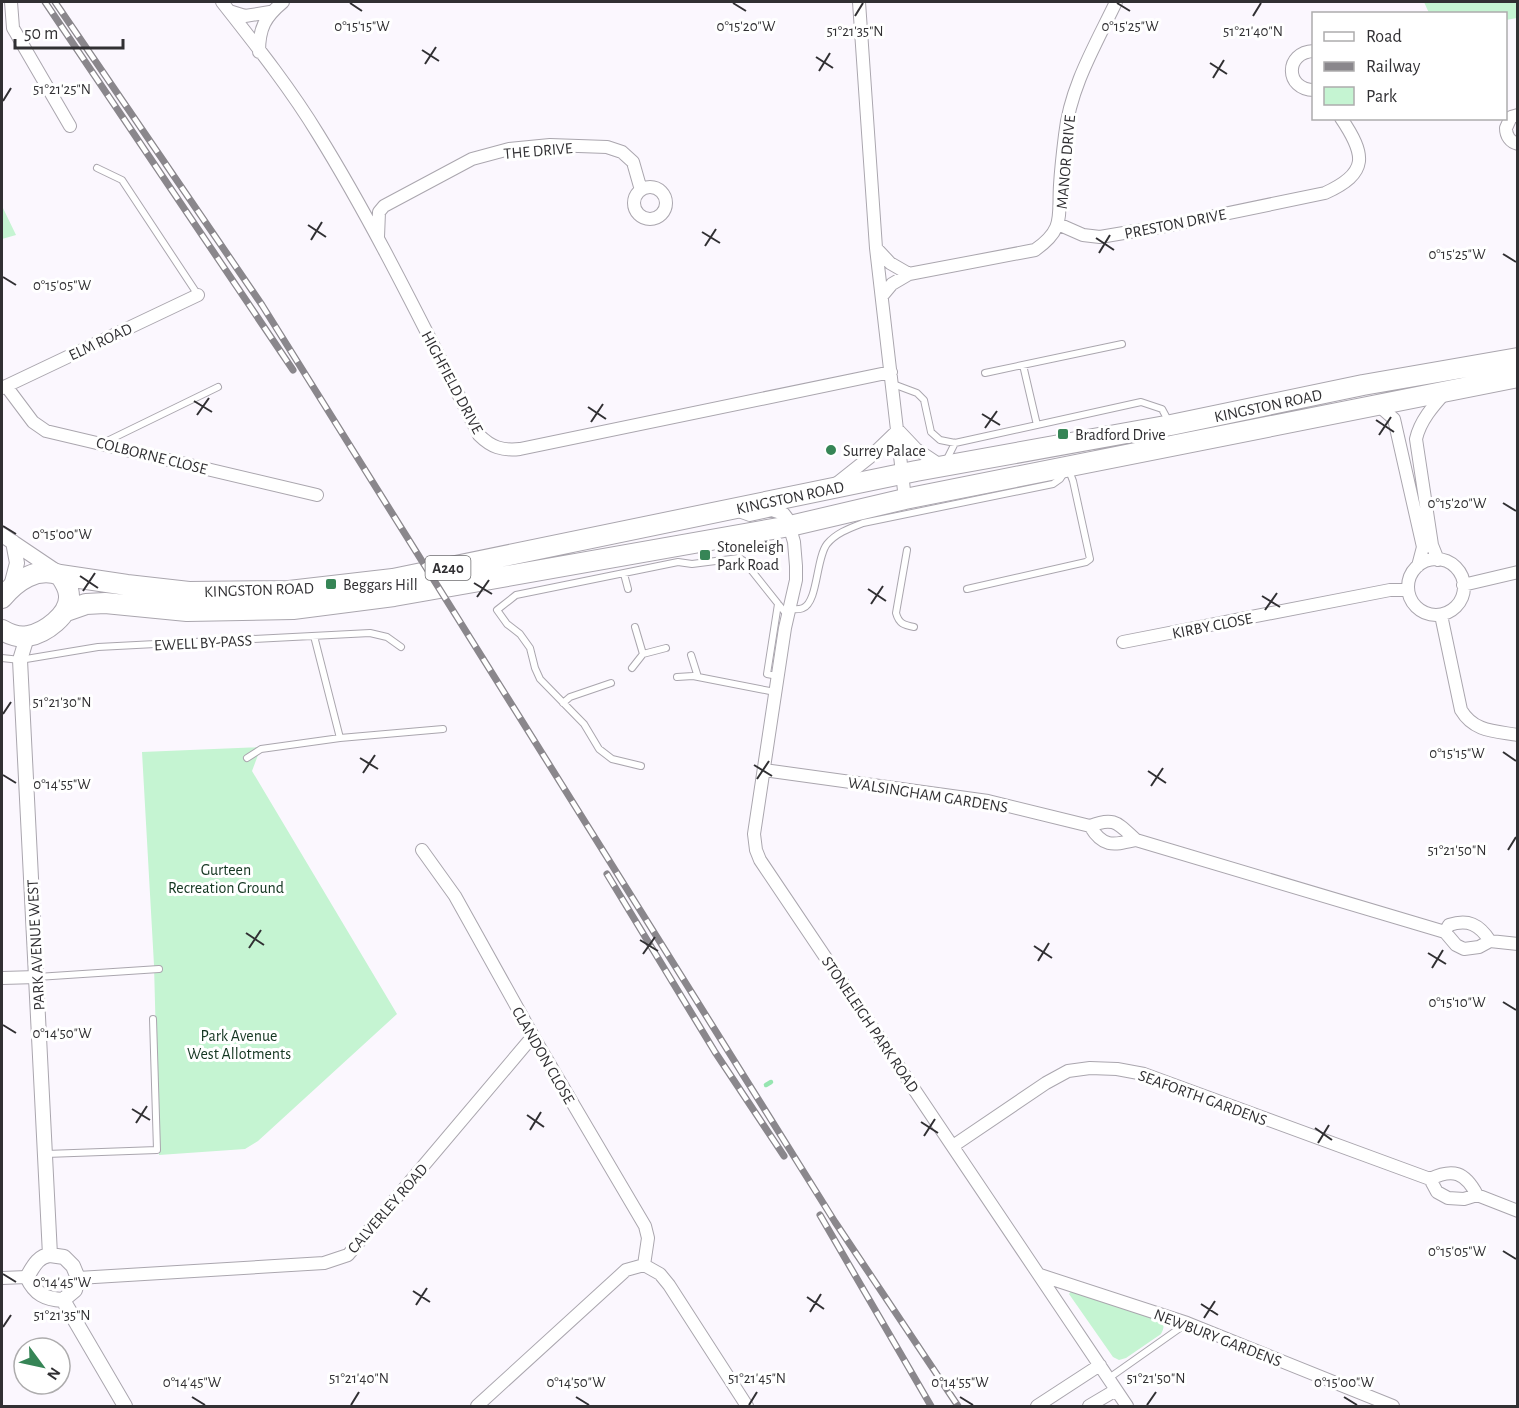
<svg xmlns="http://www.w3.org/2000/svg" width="1519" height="1408" font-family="'Alegreya Sans',sans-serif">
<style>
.green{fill:#c5f4d2}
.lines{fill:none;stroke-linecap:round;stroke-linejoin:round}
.stream{stroke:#96e5b0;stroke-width:4.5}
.service-casing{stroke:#aaa6ae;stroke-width:8}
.minor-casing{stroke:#aaa6ae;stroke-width:14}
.tertiary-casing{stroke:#aaa6ae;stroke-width:16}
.trunk-casing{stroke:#aaa6ae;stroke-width:22}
.service{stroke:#fff;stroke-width:6}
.minor{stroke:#fff;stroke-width:12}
.tertiary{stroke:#fff;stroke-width:14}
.trunk{stroke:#fff;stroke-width:20}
.rail-casing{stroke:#8a878c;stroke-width:7}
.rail{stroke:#fff;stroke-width:4.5;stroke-dasharray:14;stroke-linecap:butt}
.ticks{fill:none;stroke:#313033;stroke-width:2}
.poi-dot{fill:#368556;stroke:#fff;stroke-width:2}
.labels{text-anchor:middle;stroke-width:6;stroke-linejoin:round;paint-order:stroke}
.shield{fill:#fff;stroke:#6f6e70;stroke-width:1.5}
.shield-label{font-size:15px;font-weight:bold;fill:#313033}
.street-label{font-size:16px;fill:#313033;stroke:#fff}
.poi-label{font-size:16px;fill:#313033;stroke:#fff;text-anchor:start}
.park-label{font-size:16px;fill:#143621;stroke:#fff}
.ticks-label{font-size:15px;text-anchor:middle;fill:#313033;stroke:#fff;stroke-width:6;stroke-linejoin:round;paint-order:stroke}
</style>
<rect width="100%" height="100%" fill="#fbf7fe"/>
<path class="green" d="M 1424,2 L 1517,2 L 1517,18 L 1506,20 L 1506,14 L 1429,13 Z
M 2,206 L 16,235 L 2,239 Z
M 261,747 L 252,771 L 397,1014 L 258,1141 L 245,1149 L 159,1155 L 154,965 L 142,752 Z
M 1072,1290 L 1159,1318 C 1164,1324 1165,1327 1161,1334 L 1126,1358 L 1119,1360 L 1113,1357 L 1069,1294 Z"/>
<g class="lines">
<path class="stream" d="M 766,1085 L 771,1082"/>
<defs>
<path id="service" d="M 97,168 L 122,180 L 198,295
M 1023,365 L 1037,425
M 985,373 L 1122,344
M 893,384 L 917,393 L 924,400 L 931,432 L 940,440 L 955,443 L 1141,402 L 1162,409 L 1169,422
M 103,443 L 218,387
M 946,461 L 955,443
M 907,550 L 896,613 C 899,624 904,625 914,627
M 624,574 L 628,589
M 967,589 L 1086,562 L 1090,559 L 1073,481 L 1068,468
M 789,609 C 793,609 799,610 803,608 C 818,602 816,558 827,544 C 836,533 850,528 863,523 L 1053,484 L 1060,479 L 1064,473
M 635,627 L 643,654
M 691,655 L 698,677
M 2,658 L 20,660 L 98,647 L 370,633 L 387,637 L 401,647
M 632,668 L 643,654 L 666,648
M 778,676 L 767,674 L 778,604
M 677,677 L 693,676 L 775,692
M 563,703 L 570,697 L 611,683
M 340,738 L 443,729
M 247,758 L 261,749 L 340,738 L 314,636
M 641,766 L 612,759 L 599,749 L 584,724 L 540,679 L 535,668 L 530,648 L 520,634 L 507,624 L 497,610 L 516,595 L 678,562 L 692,564 L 739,558 L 744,561 L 787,615
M 37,977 L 159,969
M 46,1154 L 157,1150 L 153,1019
M 1109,1378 L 1187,1323"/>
<path id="minor" d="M 11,2 L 13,28 L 70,126
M 222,2 C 255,44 290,88 318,134 C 378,231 427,334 479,435 C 491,447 502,451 520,449 L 891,372
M 859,2 L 876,248 L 905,499
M 229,11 L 245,16 L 270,12
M 1314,51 C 1284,52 1285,90 1314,90
M 259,52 C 259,28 265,17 283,2
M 1518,115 L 1511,117 L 1506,128 C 1506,136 1510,142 1518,144
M634 203a16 16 0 1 1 32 0a16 16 0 1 1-32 0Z
M 1058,224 L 1083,235 L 1100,237 L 1171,225 L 1325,193 C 1369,173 1366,155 1341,118
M 378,237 L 379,212 L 384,206 L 472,159 L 509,149 L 550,145 L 607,147 L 622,152 L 633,162 L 641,190
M 876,248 L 890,263 L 909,274
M 882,296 L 892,284 L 909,274 L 1035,250 C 1065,229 1058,217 1060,185 C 1061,168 1063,151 1065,135 C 1070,87 1096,44 1116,2
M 6,386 L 33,422 L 46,431 L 317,495
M 2,388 L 198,295
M 1378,405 L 1394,419 L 1423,547 L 1418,566
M 898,430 L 916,449 L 943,467
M 836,484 L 870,457 L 898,430
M 736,510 L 750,515 L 772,510 L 784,514 L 787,518 L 794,542 L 796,566 L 796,580 L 785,628 L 754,834 L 756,850 L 760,860 L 1127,1406
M1408 587a28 28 0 1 1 56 0a28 28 0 1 1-56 0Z
M 1438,560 L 1432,545 L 1416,439 C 1420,421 1433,406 1445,393
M 1463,585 L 1518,572
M 1441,615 L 1461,710 C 1474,732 1495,731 1518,735
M 1123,642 L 1390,590 L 1408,590
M 764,770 L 988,801 L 1090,826 C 1115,816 1118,824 1136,840 L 1445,932 L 1456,945 L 1464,949 L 1479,947 L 1490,941 L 1518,944
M 1090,826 C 1103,848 1113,845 1136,840
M 422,850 L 455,896 L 533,1036 L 645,1226 L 648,1238 L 644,1265
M 1445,932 L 1449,925 C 1468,919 1479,924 1490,941
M 2,978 L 37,977
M 953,1146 L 1046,1083 L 1068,1071 L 1090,1068 L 1117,1069 L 1144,1074 L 1430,1179 L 1437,1192 L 1448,1198 L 1464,1199 L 1477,1195 L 1518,1211
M 1430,1179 C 1453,1168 1465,1172 1477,1195
M 644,1265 L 660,1274 L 669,1285 L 747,1406
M 1040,1275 L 1187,1323 L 1393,1406
M 2,1278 L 27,1277
M 78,1278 L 324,1263 L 348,1255 L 533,1036
M 477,1406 L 626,1270 L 644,1265
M 1037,1406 L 1100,1365
M 1089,1406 L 1116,1390"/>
<path id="tertiary" d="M 2,535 L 57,572
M 11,586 L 17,563 L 13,542
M 27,637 L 20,660 L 50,1255
M 50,1255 L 64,1257 L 73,1266 L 78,1278 L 75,1290 L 63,1300 C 45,1299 35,1294 27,1277 C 33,1267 38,1256 50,1255 Z
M 63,1300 L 125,1406"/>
<path id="trunk" d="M 60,575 L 127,585 L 189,592 L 289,591 L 393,579 L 916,471 L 1171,425 L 1363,385 L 1518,358
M 2,598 C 16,581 37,566 60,575 C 64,581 69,588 69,596 C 70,615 45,633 28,636 C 19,638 9,634 2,630
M 66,611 L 86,604 L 105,603 L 187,611 L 293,609 L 394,596 L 790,526 L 905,499 L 1518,377"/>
</defs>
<use href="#service" class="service-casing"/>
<use href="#minor" class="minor-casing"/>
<use href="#tertiary" class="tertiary-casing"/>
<use href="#trunk" class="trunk-casing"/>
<use href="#service" class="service"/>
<use href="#minor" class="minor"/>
<use href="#tertiary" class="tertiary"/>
<use href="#trunk" class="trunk"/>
<defs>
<path id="rail" d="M 45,2 L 293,370
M 55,2 L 262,305 L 835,1222 L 958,1406
M 607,874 L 715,1052 L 784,1156
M 820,1215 L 931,1406"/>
</defs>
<use href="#rail" class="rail-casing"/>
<use href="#rail" class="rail"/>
</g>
<path class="ticks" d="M 350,3 L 362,11M 733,3 L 746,11M 1117,3 L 1130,11M 855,16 L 863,3M 1253,16 L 1261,3M 422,50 L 439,61M 816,57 L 833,68M 1210,63 L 1227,74M 425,64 L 436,47M 819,71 L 830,53M 1213,78 L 1224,60M 3,101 L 11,88M 308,225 L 326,237M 702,232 L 720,243M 1096,238 L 1114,250M 311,240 L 322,222M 705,246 L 716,229M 1099,253 L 1110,235M 1503,254 L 1516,262M 3,277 L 16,285M 194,401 L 212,412M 588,407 L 606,419M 982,414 L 1000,425M 197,415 L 209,398M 1376,420 L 1394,432M 591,422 L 603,404M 985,428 L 997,411M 1379,435 L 1391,417M 1503,503 L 1516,511M 3,526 L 16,534M 80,576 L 98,588M 474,583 L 492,594M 868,589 L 886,601M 83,591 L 95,573M 1262,596 L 1280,607M 477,597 L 489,580M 871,604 L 883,586M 1265,610 L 1277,593M 3,714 L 11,702M 1503,752 L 1516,761M 360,758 L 378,769M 754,765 L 772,776M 1148,771 L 1166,783M 363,773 L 375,755M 3,775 L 16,783M 757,779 L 769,761M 1151,786 L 1163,768M 1508,850 L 1516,837M 246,933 L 264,945M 640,940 L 658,951M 1034,946 L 1052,958M 249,948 L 261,930M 1428,953 L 1446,964M 643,954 L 655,937M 1038,961 L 1049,943M 1432,968 L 1443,950M 1503,1002 L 1516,1010M 3,1025 L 16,1033M 132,1109 L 150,1120M 527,1115 L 544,1127M 921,1122 L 938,1133M 136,1123 L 147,1106M 1315,1128 L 1332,1140M 530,1130 L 541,1112M 924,1136 L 935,1119M 1318,1143 L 1329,1125M 1503,1251 L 1516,1259M 3,1274 L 16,1282M 413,1291 L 430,1302M 807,1297 L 824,1309M 1201,1304 L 1218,1315M 416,1305 L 427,1288M 810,1312 L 821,1294M 1204,1318 L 1215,1301M 3,1327 L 11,1315M 192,1397 L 205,1405M 576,1397 L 589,1405M 960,1397 L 973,1405M 1344,1397 L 1357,1405M 351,1405 L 359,1392M 749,1405 L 757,1392M 1147,1405 L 1156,1392"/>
<g class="poi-dot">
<rect x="1057" y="428" width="12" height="12" rx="3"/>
<circle cx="831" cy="450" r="6"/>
<rect x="699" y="549" width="12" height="12" rx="3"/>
<rect x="325" y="578" width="12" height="12" rx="3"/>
</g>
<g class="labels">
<rect class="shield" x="425.5" y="556" width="45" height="24" rx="4.5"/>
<g class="shield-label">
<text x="448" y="573">A240</text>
</g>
<g class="street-label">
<text transform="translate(538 150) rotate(-5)" y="6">THE DRIVE</text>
<text transform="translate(1065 162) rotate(-85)" y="6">MANOR DRIVE</text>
<text transform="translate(1175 223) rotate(-11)" y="6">PRESTON DRIVE</text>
<text transform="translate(100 341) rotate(-25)" y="6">ELM ROAD</text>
<text transform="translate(453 382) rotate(62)" y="6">HIGHFIELD DRIVE</text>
<text transform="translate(1268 405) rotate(-12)" y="6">KINGSTON ROAD</text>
<text transform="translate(152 455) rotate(14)" y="6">COLBORNE CLOSE</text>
<text transform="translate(790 497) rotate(-12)" y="6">KINGSTON ROAD</text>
<text transform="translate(259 589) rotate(-2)" y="6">KINGSTON ROAD</text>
<text transform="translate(1212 625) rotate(-11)" y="6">KIRBY CLOSE</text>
<text transform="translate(203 642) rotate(-3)" y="6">EWELL BY-PASS</text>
<text transform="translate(928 794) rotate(9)" y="6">WALSINGHAM GARDENS</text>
<text transform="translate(35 945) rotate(-93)" y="6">PARK AVENUE WEST</text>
<text transform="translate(871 1024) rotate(56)" y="6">STONELEIGH PARK ROAD</text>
<text transform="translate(544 1055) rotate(60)" y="6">CLANDON CLOSE</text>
<text transform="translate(1203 1097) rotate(20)" y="6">SEAFORTH GARDENS</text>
<text transform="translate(387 1208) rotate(-49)" y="6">CALVERLEY ROAD</text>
<text transform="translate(1218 1337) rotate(21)" y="6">NEWBURY GARDENS</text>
</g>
<g class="poi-label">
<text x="1075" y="440">Bradford Drive</text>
<text x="843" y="456">Surrey Palace</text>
<text x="717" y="552">Stoneleigh<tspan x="717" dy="18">Park Road</tspan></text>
<text x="343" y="590">Beggars Hill</text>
</g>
<g class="park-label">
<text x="226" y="875">Gurteen<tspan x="226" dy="18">Recreation Ground</tspan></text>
<text x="239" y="1041">Park Avenue<tspan x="239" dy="18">West Allotments</tspan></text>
</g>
</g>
<g class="ticks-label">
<text x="362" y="31">0°15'15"W</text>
<text x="1130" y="31">0°15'25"W</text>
<text x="746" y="31">0°15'20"W</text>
<text x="1253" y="36">51°21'40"N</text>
<text x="855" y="36">51°21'35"N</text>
<text x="62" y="94">51°21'25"N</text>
<text x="1457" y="259">0°15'25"W</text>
<text x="62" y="290">0°15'05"W</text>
<text x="1457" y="508">0°15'20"W</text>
<text x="62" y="539">0°15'00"W</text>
<text x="62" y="707">51°21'30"N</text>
<text x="1457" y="758">0°15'15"W</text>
<text x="62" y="789">0°14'55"W</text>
<text x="1457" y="855">51°21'50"N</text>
<text x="1457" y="1007">0°15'10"W</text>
<text x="62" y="1038">0°14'50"W</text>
<text x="1457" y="1256">0°15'05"W</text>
<text x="62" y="1287">0°14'45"W</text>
<text x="62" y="1320">51°21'35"N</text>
<text x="359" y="1383">51°21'40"N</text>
<text x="757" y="1383">51°21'45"N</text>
<text x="1156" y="1383">51°21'50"N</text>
<text x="192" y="1387">0°14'45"W</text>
<text x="576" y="1387">0°14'50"W</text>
<text x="960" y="1387">0°14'55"W</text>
<text x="1344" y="1387">0°15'00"W</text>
</g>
<rect width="1519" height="1408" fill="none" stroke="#313033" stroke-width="6"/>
<rect x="1312" y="12" width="195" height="108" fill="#ffffff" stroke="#adacad" stroke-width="1.5"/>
<rect x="1324" y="32" width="30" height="9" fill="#ffffff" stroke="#adacad" stroke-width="1.5"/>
<text x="1366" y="42" font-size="18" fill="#313033">Road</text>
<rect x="1324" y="62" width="30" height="9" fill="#8a878c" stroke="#adacad" stroke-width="1.5"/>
<text x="1366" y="72" font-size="18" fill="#313033">Railway</text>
<rect x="1324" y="87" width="30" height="18" fill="#c5f4d2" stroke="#adacad" stroke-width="1.5"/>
<text x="1366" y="102" font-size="18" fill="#313033">Park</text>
<g transform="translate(42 1366) rotate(123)"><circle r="28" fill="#ffffff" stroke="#adacad" stroke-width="1.5"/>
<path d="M0-4.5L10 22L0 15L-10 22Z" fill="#368556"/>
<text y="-9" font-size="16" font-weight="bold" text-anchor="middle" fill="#313033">N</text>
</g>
<path d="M15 39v9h108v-9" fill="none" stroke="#313033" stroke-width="3"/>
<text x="24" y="39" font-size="18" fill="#313033" stroke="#ffffff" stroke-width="4.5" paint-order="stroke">50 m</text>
</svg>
